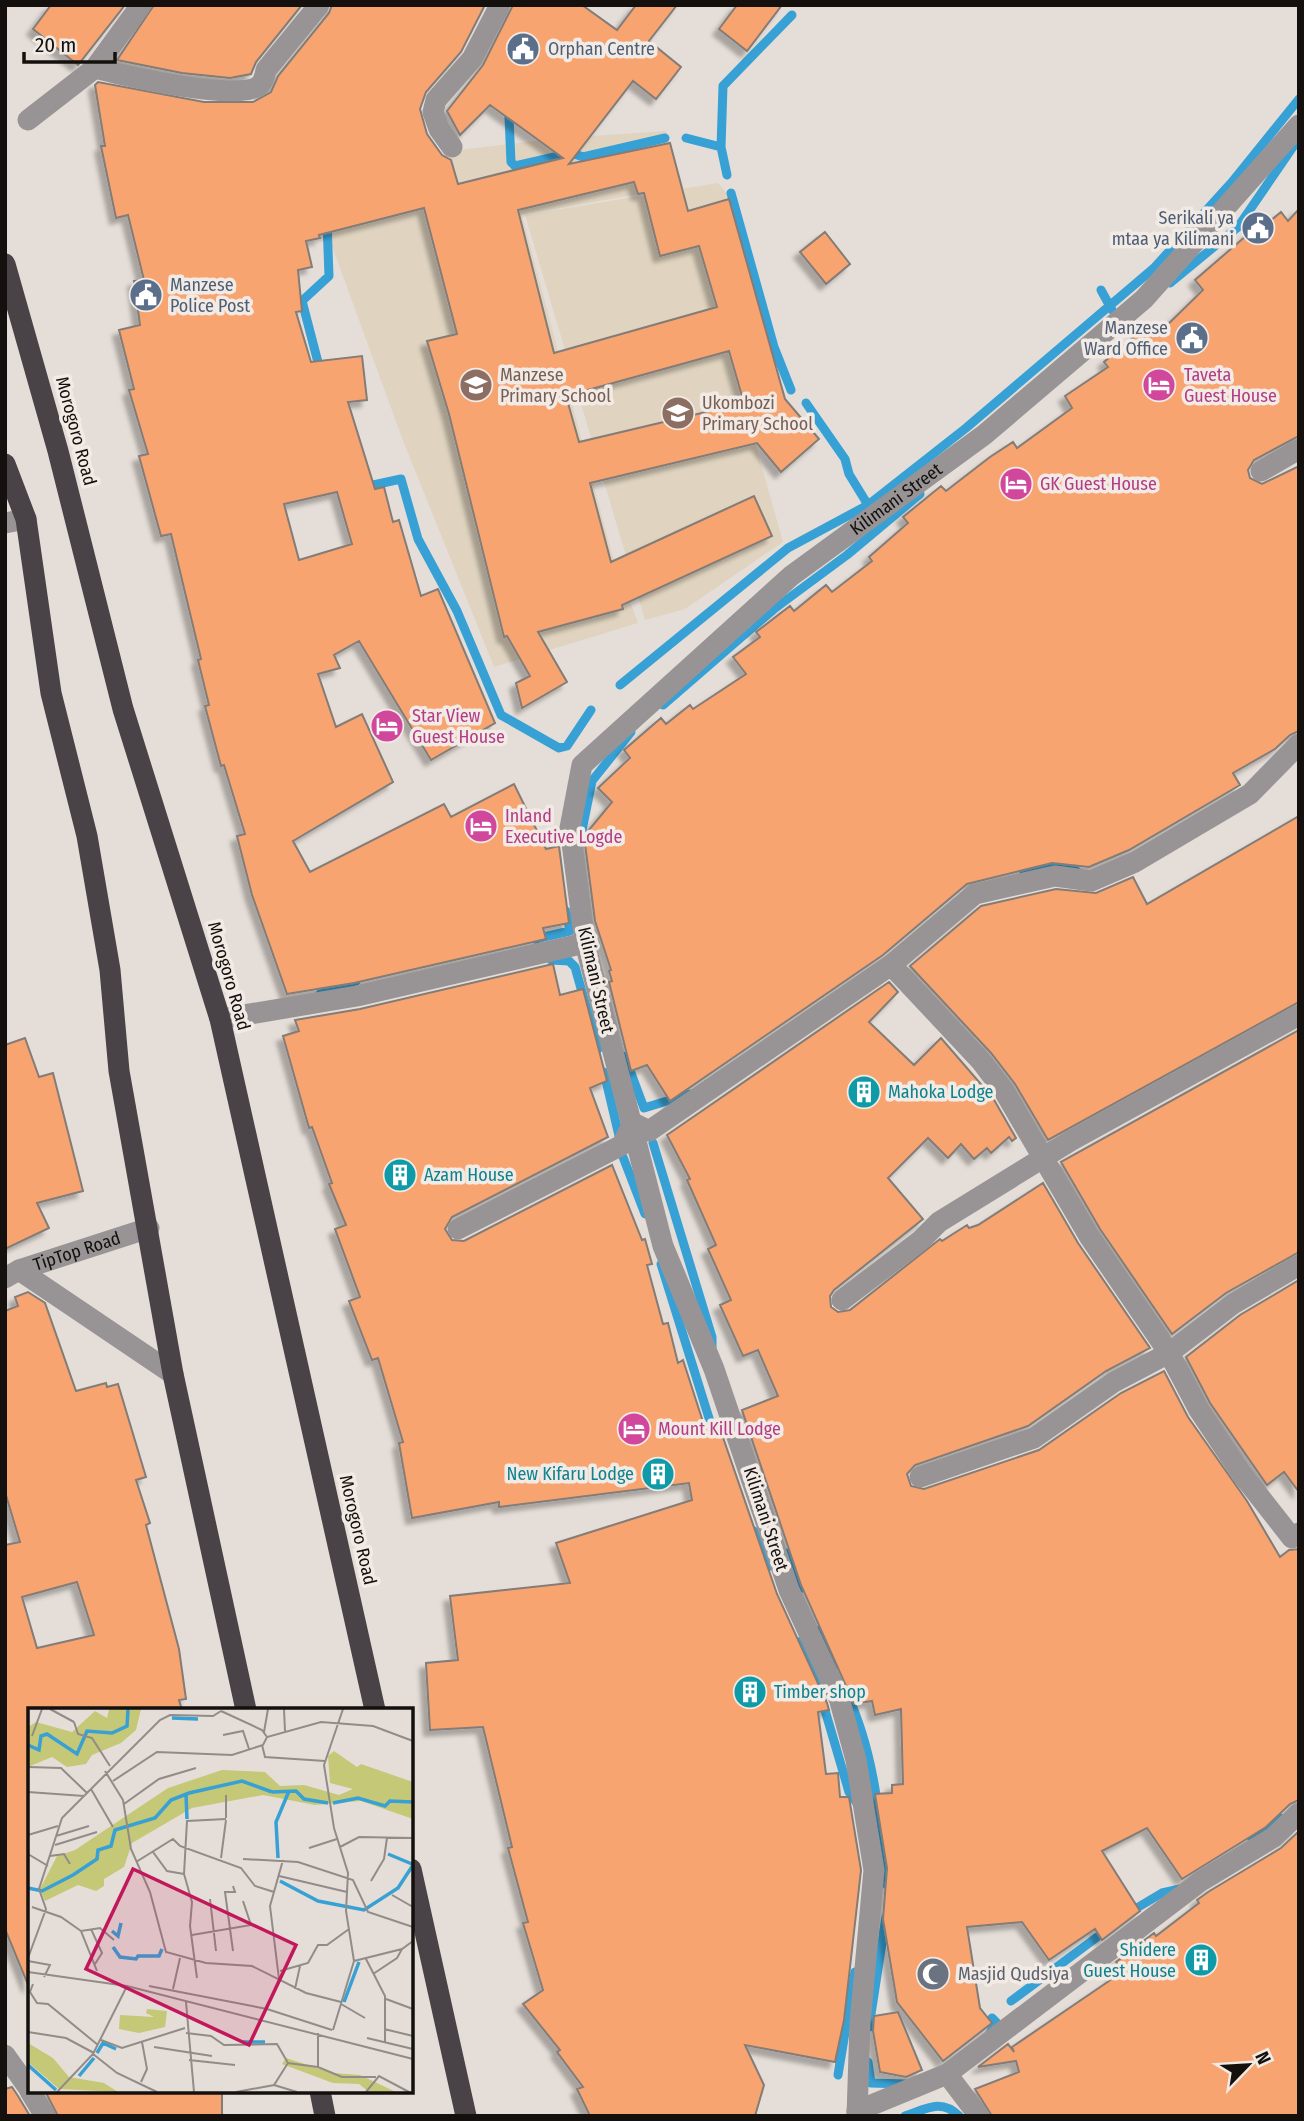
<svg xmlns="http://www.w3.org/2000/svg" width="1304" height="2121" font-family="'Fira Sans Condensed',sans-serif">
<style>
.education{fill:#e0d4c0}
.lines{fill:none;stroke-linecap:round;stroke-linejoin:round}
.stream{stroke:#37a0d5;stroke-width:9}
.building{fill:#f8a470;stroke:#837b77;stroke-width:2;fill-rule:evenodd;filter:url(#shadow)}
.minor{stroke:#989496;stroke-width:21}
.highway{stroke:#494246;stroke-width:21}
.labels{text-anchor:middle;stroke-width:7;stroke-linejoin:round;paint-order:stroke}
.service-label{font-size:18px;fill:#4e5e75;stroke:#f2ebe5;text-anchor:start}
.education-label{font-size:18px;fill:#785e54;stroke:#f2ebe5;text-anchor:start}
.hotel-label{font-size:18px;fill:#b23c85;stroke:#f2ebe5;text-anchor:start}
.street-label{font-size:18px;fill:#13100e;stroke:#f2ebe5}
.culture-label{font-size:18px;fill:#0d838f;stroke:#f2ebe5;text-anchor:start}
.worship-label{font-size:18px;fill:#5b616d;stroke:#f2ebe5;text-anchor:start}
.inset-river{fill:none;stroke:#37a0d5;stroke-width:3.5}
.inset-road{fill:none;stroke:#918c87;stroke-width:2}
.view{fill:#c2185b;fill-opacity:0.15;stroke:#c2185b;stroke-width:3.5}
.inset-edge{fill:none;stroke:#13100e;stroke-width:3.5}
</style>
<defs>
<filter id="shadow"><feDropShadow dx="-6" dy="6" stdDeviation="2" flood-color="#0004"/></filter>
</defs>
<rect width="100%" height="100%" fill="#e5ded8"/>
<path class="education" d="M 666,131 L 683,186 L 522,215 L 612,554 L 638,623 L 494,667 L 402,438 L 313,194 L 372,173 L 450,151 L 561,138 Z
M 718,183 L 730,197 L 759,310 L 754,439 L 783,542 L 685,609 L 645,620 L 525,215 Z"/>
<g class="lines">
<path class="stream" d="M 515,109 L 509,117 L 511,162 L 515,166 L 572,153 L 583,157 L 665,138
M 686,138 L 721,147
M 727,175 L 721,147 L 723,86 L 792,15
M 731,193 L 774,347 L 791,390
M 1170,283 L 1238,227 L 1295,144
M 1101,290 L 1112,310
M 320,370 L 302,301 L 329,276 L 327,222
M 806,403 L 845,459 L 849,474 L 868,505
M 364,487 L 401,479 L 418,539 L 457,611 L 501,715 L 559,748 L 567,746 L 591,710
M 620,685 L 788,548 L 868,505 L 966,428 L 1154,268 L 1232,182 L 1299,99
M 663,705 L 774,609 L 847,555 L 920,494
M 580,840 L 592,781 L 631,732
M 1024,873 C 1050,866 1057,854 1081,875
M 535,939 L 570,931 L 566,911
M 551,960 L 569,961 L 575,967 L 598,1049
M 320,994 L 356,981
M 617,1054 L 625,1057 L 644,1108 L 690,1094
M 604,1072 L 620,1140
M 653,1143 L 712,1337 L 712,1347
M 623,1157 L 645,1214
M 661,1264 L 713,1431
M 754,1531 L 771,1566
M 786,1553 L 803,1588
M 821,1629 L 835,1665
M 802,1640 L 817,1683
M 847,1694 C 875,1754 880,1821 887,1885
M 822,1700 L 849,1792 L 856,1802
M 1252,1839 L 1280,1818
M 1130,1912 L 1162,1893 L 1180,1889
M 1011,2001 L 1108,1929
M 869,2027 L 886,1917
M 990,2033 L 996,2022 L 992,2018
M 868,2062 L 871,2083 L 906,2084
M 838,2075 L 855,1972
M 905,2116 C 926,2109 941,2098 959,2116"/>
</g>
<path class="building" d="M 51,5 L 125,5 L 78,65 L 33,29 Z
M 154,5 L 302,5 L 256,62 L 251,74 L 230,78 L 182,73 L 117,60 Z
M 332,5 L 485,5 L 461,52 L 426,92 L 420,109 L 427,134 L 442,155 L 451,160 L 458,184 L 563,158 L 490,105 L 460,135 L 447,111 L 483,65 L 513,5 L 582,5 L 617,30 L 636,5 L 677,5 L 649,41 L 681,67 L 656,99 L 633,81 L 569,164 L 670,143 L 688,211 L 729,199 L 785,399 L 819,439 L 781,472 L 757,443 L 590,483 L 611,562 L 754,496 L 772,536 L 622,605 L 623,609 L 538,632 L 567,682 L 522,708 L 516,683 L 530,676 L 507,636 L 504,637 L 449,414 L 427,341 L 457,334 L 424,208 L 319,235 L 320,238 L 306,241 L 312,267 L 298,270 L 302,311 L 296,312 L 311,362 L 362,356 L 367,400 L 348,402 L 375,489 L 384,487 L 393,522 L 399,520 L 421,596 L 438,589 L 495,723 L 431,760 L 359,641 L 334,655 L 340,668 L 318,674 L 336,727 L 362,714 L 393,782 L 293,841 L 310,872 L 444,804 L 451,817 L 514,784 L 546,849 L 559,846 L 569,923 L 543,928 L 546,939 L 354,983 L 287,994 L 252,895 L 237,836 L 245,834 L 224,765 L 221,766 L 205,706 L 209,705 L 198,660 L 201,659 L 171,534 L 161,536 L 139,456 L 148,454 L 129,390 L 134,389 L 119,330 L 140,325 L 134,281 L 144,280 L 128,215 L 116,218 L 101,146 L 105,146 L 95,85 L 98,82 L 204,102 L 253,102 L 271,92 L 278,76 L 329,13 ZM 634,182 L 638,194 L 644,193 L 660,256 L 699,246 L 717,307 L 554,353 L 518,210 ZM 729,351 L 744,403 L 579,442 L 566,396 ZM 337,492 L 352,544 L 299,560 L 284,504 Z
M 737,5 L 782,5 L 747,51 L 719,29 Z
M 1299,209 L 1299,436 L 1254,460 L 1248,470 L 1250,478 L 1262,484 L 1299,466 L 1299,731 L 1290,735 L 1275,749 L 1233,773 L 1240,785 L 1129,850 L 1089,867 L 1052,863 L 967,884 L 883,955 L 670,1101 L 647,1065 L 631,1071 L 609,982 L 612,981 L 609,971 L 611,970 L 595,921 L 584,836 L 612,802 L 598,788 L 630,758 L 624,750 L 661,718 L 666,724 L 690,705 L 693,709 L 746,674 L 733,657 L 760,637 L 756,632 L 790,606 L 794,611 L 826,585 L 832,592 L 872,561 L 869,557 L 908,523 L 903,517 L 941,486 L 946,491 L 990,457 L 1013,442 L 1017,448 L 1072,408 L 1065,396 L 1108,367 L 1104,362 L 1146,327 L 1155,337 L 1203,290 L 1195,280 L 1262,222 L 1264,226 L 1281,212 L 1288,221 Z
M 825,232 L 850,264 L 826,284 L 800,252 Z
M 1299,816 L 1299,1002 L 1048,1140 L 1015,1084 L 991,1053 L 910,966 L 981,906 L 1056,889 L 1096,893 L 1133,877 L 1147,904 Z
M 553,964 L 560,995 L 583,989 L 607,1081 L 590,1088 L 608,1137 L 452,1217 L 445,1229 L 452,1240 L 464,1241 L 612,1165 L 642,1240 L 645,1239 L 652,1264 L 647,1265 L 663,1324 L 668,1323 L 678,1363 L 683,1360 L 704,1425 L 717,1420 L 777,1594 L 827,1703 L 829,1710 L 818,1712 L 826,1774 L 838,1773 L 840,1797 L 849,1797 L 861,1870 L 844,2020 L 835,2062 L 745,2045 L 764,2085 L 755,2116 L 590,2116 L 577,2089 L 583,2087 L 557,2052 L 560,2050 L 523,2004 L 543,1990 L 523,1923 L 528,1922 L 508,1848 L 512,1847 L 483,1727 L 430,1730 L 426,1663 L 458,1660 L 450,1596 L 570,1583 L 556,1543 L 692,1500 L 689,1483 L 499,1507 L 499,1502 L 412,1518 L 399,1443 L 403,1442 L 378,1358 L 372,1360 L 349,1301 L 360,1297 L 335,1229 L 346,1225 L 329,1184 L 332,1183 L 312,1127 L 309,1128 L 283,1036 L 299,1031 L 295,1020 L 360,1009 Z
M 889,982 L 898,992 L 869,1022 L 914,1065 L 941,1038 L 993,1098 L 1016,1138 L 1012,1141 L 1009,1137 L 991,1153 L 987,1148 L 974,1159 L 961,1144 L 948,1158 L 928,1138 L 888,1178 L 923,1219 L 834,1290 L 830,1296 L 831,1307 L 838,1312 L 850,1310 L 940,1239 L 942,1241 L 967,1225 L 969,1228 L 978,1225 L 1043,1183 L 1078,1243 L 1150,1348 L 1106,1371 L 1028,1426 L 915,1465 L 907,1474 L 911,1486 L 924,1489 L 1039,1450 L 1121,1393 L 1164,1371 L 1188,1417 L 1247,1501 L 1280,1557 L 1289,1550 L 1299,1549 L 1299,1800 L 1290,1804 L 1266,1827 L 1182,1879 L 1147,1828 L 1102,1851 L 1140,1911 L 1102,1940 L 1095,1929 L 1049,1960 L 1022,1922 L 967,1927 L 980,2008 L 992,2023 L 943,2061 L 897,2002 L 883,1919 L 887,1868 L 875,1794 L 892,1793 L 892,1785 L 903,1784 L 901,1709 L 875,1715 L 872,1701 L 854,1704 L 801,1585 L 742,1410 L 778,1396 L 758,1350 L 743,1356 L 720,1305 L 731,1300 L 708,1249 L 716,1245 L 687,1180 L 690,1179 L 667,1135 Z
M 1299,1030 L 1299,1252 L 1226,1293 L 1172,1334 L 1100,1229 L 1061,1162 Z
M 25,1038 L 39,1077 L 53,1073 L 83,1191 L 37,1203 L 49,1228 L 5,1249 L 5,1045 Z
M 1299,1280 L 1299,1492 L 1284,1472 L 1267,1485 L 1210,1403 L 1186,1357 L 1240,1315 Z
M 28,1292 L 45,1303 L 76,1391 L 106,1383 L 107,1387 L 118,1384 L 146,1477 L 136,1480 L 150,1523 L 146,1525 L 179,1649 L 186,1699 L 179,1700 L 182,1710 L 30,1710 L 29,1987 L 5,1929 L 5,1545 L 20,1542 L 5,1492 L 5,1311 L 18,1306 L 15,1297 ZM 77,1582 L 94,1635 L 37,1648 L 22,1597 Z
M 1299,1831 L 1299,2116 L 992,2116 L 975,2089 L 1019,2072 L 1016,2061 L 978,2067 L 1008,2044 L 1014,2052 L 1012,2047 L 1109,1981 L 1121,1970 L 1116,1962 L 1154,1933 L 1156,1936 L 1199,1903 L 1197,1900 L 1208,1892 L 1281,1848 Z
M 898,2012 L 922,2070 L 906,2077 L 880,2072 L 873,2031 L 874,2016 Z
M 12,2087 L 18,2096 L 30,2116 L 5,2116 L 5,2089 Z
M 45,2091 L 222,2091 L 222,2116 L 58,2116 Z"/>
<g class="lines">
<g class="minor">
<path d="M 95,68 C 122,75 240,103 260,85 C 263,82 265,75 266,70 L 319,5"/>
<path d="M 28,120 L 95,68 L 141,5"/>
<path d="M 452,147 L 439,129 L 433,112 L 436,100 L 472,59 L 500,5"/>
<path d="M 1261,471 L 1299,449"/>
<path d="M 5,523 L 26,519"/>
<path d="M 891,965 L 981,1061 L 1004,1091 L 1089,1236 L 1169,1353 L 1199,1410 L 1241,1473 L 1292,1538 L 1299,1533"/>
<path d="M 220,1019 L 357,996 L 585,943"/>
<path d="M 633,1123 L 649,1131 L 891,965 L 975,894 L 1055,876 L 1091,881 L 1135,862 L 1250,794 L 1299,744"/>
<path d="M 458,1229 L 622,1145 L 633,1123"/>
<path d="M 19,1270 L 173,1374"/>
<path id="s1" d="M 5,1278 L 19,1270 L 149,1228"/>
<path d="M 842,1300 L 921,1240 L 939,1222 L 1072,1140 L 1299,1015"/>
<path d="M 920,1477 L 1034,1438 L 1114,1382 L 1169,1353 L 1233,1304 L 1299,1265"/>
<path d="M 5,2055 L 30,2090"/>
<path d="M 947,2074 L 979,2116"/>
<path d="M 30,2091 L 45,2116"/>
<path d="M 857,2111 L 947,2074 L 1201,1881 L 1274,1837 L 1299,1813"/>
<path id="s2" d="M 857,2116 L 860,2023 L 874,1870 L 856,1760 L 839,1698 L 789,1590 L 714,1369 L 663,1246 L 585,943 L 570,828 L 582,765 L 791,576 L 984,435 L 1144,299 L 1299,125"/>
</g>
<path class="highway" d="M 5,264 L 58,451 L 123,709 L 220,1019 L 375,1710
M 5,464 L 26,519 L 51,693 L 87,836 L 110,970 L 119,1071 L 173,1374 L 246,1710
M 411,1869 L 466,2116
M 320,2091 L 325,2116"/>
</g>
<defs>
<symbol id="civic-disc" viewBox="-11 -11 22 22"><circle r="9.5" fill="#5c6f8a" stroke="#f2ebe5"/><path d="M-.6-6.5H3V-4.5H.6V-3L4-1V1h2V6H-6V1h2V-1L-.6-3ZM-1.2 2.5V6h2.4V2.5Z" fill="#fff"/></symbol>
<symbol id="school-disc" viewBox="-11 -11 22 22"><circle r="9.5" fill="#8d6e63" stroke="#f2ebe5"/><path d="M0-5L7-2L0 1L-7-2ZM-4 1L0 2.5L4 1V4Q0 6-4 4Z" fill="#fff"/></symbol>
<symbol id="hotel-disc" viewBox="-11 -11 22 22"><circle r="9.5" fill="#d1479c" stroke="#f2ebe5"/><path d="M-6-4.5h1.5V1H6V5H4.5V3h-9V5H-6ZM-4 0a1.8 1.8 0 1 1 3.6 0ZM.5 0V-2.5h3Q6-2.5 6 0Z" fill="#fff"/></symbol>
<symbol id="building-disc" viewBox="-11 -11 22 22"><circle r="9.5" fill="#0f9aa8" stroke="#f2ebe5"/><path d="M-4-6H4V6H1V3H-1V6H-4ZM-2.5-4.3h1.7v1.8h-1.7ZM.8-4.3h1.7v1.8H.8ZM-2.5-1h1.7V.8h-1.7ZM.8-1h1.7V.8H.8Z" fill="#fff"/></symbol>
<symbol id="mosque-disc" viewBox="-11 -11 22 22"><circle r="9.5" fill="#6b7280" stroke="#f2ebe5"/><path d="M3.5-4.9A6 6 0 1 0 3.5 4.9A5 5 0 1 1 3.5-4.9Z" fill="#fff"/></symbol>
</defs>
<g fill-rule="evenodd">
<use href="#civic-disc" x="504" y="30" width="38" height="38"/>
<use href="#civic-disc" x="1239" y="209" width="38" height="38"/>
<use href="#civic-disc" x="127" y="276" width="38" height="38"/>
<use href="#civic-disc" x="1173" y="319" width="38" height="38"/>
<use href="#school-disc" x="457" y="366" width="38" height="38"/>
<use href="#hotel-disc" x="1140" y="366" width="38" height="38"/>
<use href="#school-disc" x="659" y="394" width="38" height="38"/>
<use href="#hotel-disc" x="997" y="465" width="38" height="38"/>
<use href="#hotel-disc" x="368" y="707" width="38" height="38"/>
<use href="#hotel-disc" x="462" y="807" width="38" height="38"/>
<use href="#building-disc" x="845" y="1073" width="38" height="38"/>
<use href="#building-disc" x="381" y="1156" width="38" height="38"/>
<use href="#hotel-disc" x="615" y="1410" width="38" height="38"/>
<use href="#building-disc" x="639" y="1455" width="38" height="38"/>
<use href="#building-disc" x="731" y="1673" width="38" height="38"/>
<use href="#building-disc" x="1182" y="1941" width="38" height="38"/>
<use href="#mosque-disc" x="914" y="1955" width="38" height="38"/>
</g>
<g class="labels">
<g class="service-label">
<text x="548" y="55">Orphan Centre</text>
<text x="1234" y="224" text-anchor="end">Serikali ya<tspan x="1234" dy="21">mtaa ya Kilimani</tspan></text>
<text x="170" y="291">Manzese<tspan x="170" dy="21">Police Post</tspan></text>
<text x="1168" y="334" text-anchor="end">Manzese<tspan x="1168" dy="21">Ward Office</tspan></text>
</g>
<g class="education-label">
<text x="500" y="381">Manzese<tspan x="500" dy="21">Primary School</tspan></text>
<text x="702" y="409">Ukombozi<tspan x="702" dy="21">Primary School</tspan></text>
</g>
<g class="hotel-label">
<text x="1184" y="381">Taveta<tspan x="1184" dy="21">Guest House</tspan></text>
<text x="1040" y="490">GK Guest House</text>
<text x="412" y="722">Star View<tspan x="412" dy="21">Guest House</tspan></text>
<text x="505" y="822">Inland<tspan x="505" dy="21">Executive Logde</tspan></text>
<text x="658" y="1435">Mount Kill Lodge</text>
</g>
<g class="street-label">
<text transform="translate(76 431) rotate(75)" y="6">Morogoro Road</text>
<text dy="6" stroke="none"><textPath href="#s2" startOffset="1813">Kilimani Street</textPath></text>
<text transform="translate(229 976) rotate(74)" y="6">Morogoro Road</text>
<text transform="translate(596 980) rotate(77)" y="6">Kilimani Street</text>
<text dy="6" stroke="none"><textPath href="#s1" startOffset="77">TipTop Road</textPath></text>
<text transform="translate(766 1519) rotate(72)" y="6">Kilimani Street</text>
<text transform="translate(358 1530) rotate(77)" y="6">Morogoro Road</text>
</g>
<g class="culture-label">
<text x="888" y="1098">Mahoka Lodge</text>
<text x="424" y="1181">Azam House</text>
<text x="634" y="1480" text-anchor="end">New Kifaru Lodge</text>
<text x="774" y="1698">Timber shop</text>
<text x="1176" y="1956" text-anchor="end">Shidere<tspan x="1176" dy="21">Guest House</tspan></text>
</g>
<g class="worship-label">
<text x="958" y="1980">Masjid Qudsiya</text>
</g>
</g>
<g transform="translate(28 1708)">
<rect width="385" height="385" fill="#e5ded8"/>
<path d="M 81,1 L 113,1 L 108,22 L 93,35 L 64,47 L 58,56 L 39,59 L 24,49 L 0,59 L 0,19 L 8,14 L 44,24 L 67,3 L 79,10 ZM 306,43 L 329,59 L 333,56 L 385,74 L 385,111 L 333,93 L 287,97 L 235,87 L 164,100 L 104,135 L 96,159 L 76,171 L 76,178 L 68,183 L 50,177 L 17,193 L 12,181 L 29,148 L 47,142 L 140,80 L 194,62 L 237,64 L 252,78 L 276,77 L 311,87 L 325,81 L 302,75 L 300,48 ZM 119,301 L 139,303 L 137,319 L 111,325 L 91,321 L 92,307 L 126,309 L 118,305 ZM 0,335 L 25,350 L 41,369 L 76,375 L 90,384 L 31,381 L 0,354 ZM 258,350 L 305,365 L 332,367 L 368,384 L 341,384 L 331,376 L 305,375 L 254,356 Z" fill="#c5c876"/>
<path class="inset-river" d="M 144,10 L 170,11M 0,37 L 11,42 L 13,28 L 19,26 L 49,46 L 59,23 L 84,25 L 99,18 L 100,1M 244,84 L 268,83 L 276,91 L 300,95M 158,86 L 159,111M 305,95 L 330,90 L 357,98 L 362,93 L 385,94M 360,146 L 384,156M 250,150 L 248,114 L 261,83M 252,173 L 290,193 L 336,202 L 370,180 L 385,157M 0,180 L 14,183 L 45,167 L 69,151 L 70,142 L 83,138 L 87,122 L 127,110 L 143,92 L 161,85 L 214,73 L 244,84M 84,223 L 90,228 L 93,215M 85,239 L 92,249 L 108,251 L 110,248 L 131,248 L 134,241M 316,294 L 331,254M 215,334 L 237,334M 69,345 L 75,335 L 88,341M 0,357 L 28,382M 51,368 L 66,350"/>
<path class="inset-road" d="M 22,1 L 46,14M 256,1 L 257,23M 193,3 L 234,22 L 239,29M 46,14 L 50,26 L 64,30 L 82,58M 236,24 L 240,1M 195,27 L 215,23 L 221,41M 4,28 L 14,1M 234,37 L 237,49 L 297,53M 0,59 L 33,60 L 59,85M 77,63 L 95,92 L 103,141 L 122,184 L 138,244 L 178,255 L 224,258 L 278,285 L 313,294M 85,73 L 129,44 L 204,47 L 235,37 L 239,29 L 293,14 L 345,18 L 385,33M 63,81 L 85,119M 0,84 L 56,88M 96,96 L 131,71 L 168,60M 198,110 L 198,87M 0,127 L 30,118M 28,128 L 61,118M 27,137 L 69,124M 312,139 L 331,129 L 385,130M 281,140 L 309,131M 125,144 L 139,163 L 156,166M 0,146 L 20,158M 22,148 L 36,146 L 42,156M 193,150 L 198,112M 215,151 L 270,154 L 325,172 L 340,204 L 385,219M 108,154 L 145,131 L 152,138 L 213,160 L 227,178 L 246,184M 251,168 L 319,184M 343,173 L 356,151 L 359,130M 364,187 L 385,199M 182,191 L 188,243M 4,199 L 33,209 L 53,223M 63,221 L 74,245 L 67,256M 164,227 L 223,217 L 215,193M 205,243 L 197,184 L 207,184 L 205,178M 0,250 L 18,201 L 11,181 L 34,110 L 132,12 L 142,7 L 185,8 L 193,3M 338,251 L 357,288 L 357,334M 0,253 L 22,257 L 16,269M 326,253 L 374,241 L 385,233M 69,263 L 53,223 L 72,220 L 86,232M 252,263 L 280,255 L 290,237 L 299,237 L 321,221M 0,264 L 99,278 L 385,351M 345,266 L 369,250 L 374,241M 169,270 L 162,218 L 164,194 L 156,166 L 159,113 L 198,111M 251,271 L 242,198 L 255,152M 5,276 L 2,284 L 9,295 L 20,296 L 70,337M 121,278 L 239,301 L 304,322M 145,281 L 152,250M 267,281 L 272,258M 358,291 L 385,301M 158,294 L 166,384M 313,296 L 337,310M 356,321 L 385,328M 305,322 L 326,253 L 318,203 L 320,165 L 306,120 L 296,57 L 315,1M 0,324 L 38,330 L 66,345M 158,325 L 183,328 L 196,337 L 249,336 L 260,355 L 290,359 L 314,369 L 348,369M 339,330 L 385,341M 73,332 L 94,340 L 157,320M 126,339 L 184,348M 65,346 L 89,365 L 129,384M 161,352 L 207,357M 290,359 L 290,325M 113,374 L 119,361 L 114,334M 246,377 L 269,384M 29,384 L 65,346 L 99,278M 208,384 L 246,377 L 260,355M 338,384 L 351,368 L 381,384"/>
<path class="view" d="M 105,161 L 268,237 L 221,337 L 58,261 Z"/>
<rect width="385" height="385" class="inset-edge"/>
</g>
<rect width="1304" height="2121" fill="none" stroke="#13100e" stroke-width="14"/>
<g transform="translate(1248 2065) rotate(65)" stroke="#f2ebe5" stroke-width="5" paint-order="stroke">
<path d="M0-5L12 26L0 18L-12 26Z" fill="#13100e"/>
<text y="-10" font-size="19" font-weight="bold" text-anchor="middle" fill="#13100e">N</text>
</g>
<path d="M24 52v10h91v-10" fill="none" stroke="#13100e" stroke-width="3.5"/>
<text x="35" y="52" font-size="21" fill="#13100e" stroke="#f2ebe5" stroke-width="5" paint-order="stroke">20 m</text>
</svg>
